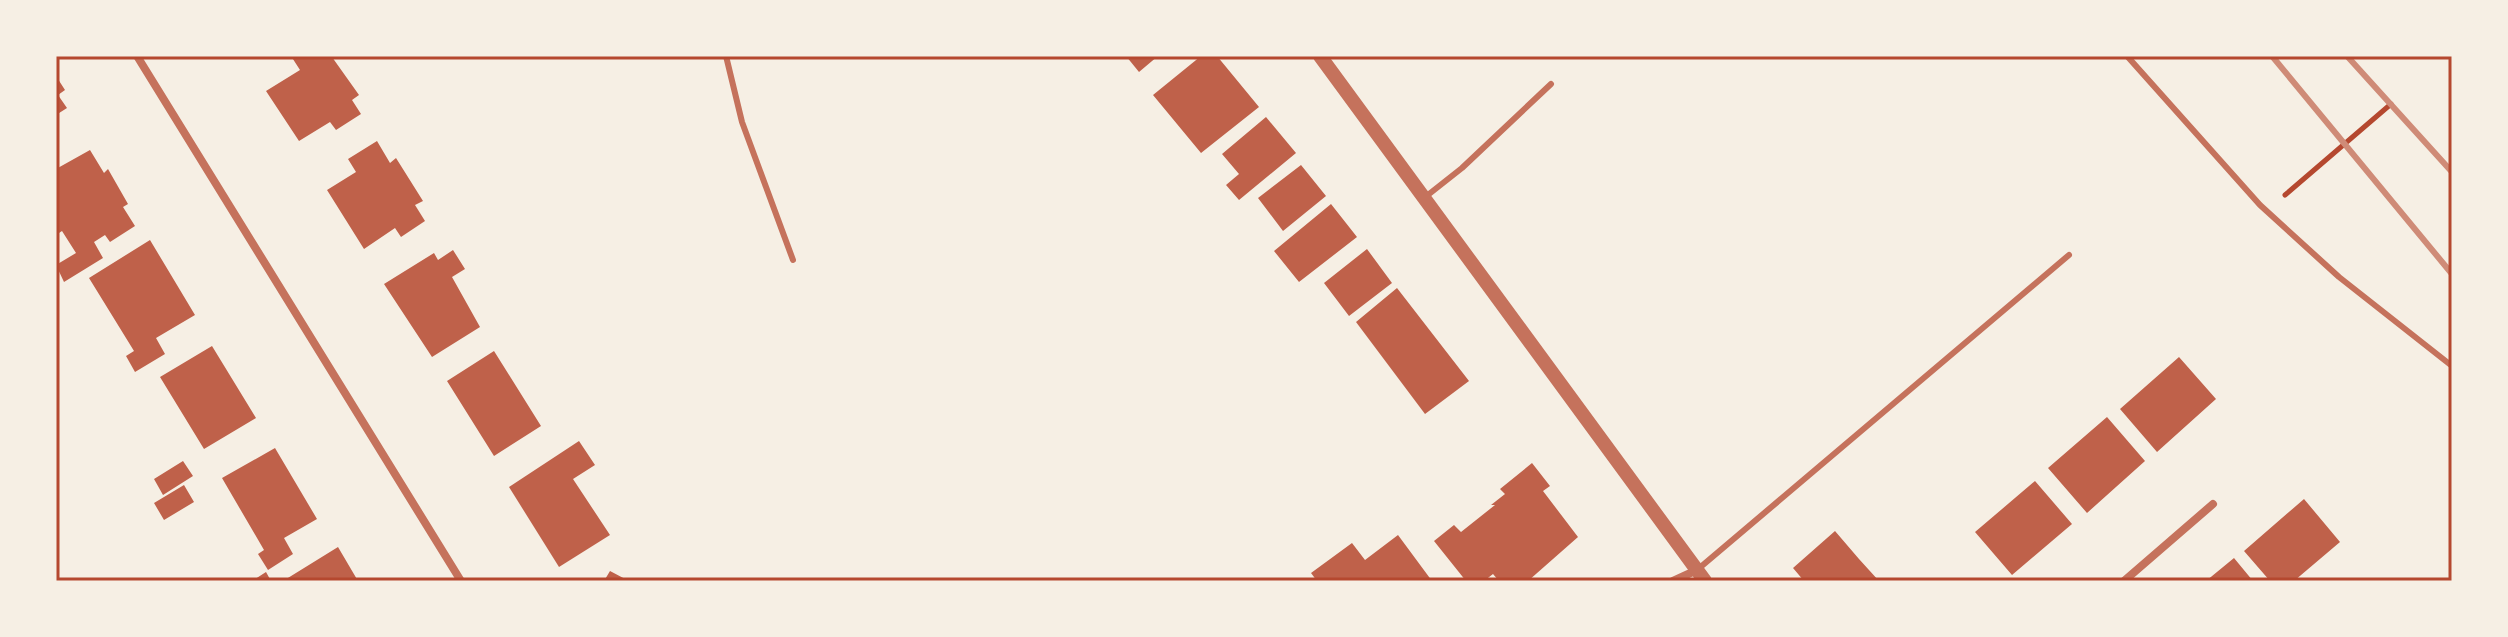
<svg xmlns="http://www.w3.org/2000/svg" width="2508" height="637" font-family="Inter,sans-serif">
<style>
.building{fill:#bf614a}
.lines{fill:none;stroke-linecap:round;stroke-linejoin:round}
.path{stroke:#b5482f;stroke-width:5}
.service{stroke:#c5725c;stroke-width:6}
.minor{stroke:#c5725c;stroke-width:8}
.tertiary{stroke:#c5725c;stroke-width:14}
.rail{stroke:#cf8b77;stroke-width:6}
.neatline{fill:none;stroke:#b5482f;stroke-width:3}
</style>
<rect width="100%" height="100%" fill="#f6efe4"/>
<path class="building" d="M 291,56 L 332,57 L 359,95 L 352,100 L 361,114 L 336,130 L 330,122 L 299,141 L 266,91 L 300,70 Z
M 1126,56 L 1158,56 L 1139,72 Z
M 1201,56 L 1217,56 L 1259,107 L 1201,153 L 1153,95 Z
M 56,76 L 65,90 L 58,95 L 67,108 L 56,115 Z
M 1266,117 L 1296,153 L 1239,200 L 1226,185 L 1239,174 L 1222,154 Z
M 377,141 L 390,163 L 396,158 L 423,201 L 415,205 L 425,221 L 401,237 L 395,228 L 364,249 L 327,190 L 356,172 L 348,159 Z
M 90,150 L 104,173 L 108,169 L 128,204 L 123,207 L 135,226 L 110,242 L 105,235 L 94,242 L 103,258 L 64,282 L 56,265 L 76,253 L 62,231 L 56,235 L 56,169 Z
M 1301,165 L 1326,196 L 1283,231 L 1258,198 Z
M 1331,204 L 1357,237 L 1299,282 L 1274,251 Z
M 150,240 L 195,315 L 156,338 L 165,354 L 135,372 L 126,356 L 134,351 L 89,278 Z
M 1367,249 L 1392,283 L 1349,316 L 1324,283 Z
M 453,250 L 465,269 L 452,277 L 480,327 L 432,357 L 384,284 L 434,253 L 438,260 Z
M 1397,288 L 1469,381 L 1425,414 L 1356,322 Z
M 212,346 L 256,418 L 204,449 L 160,377 Z
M 494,351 L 541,426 L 494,456 L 447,381 Z
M 2179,357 L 2216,399 L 2157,452 L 2120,409 Z
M 2107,417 L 2145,461 L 2087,513 L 2048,468 Z
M 579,441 L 595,465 L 573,479 L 610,535 L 559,567 L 509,487 Z
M 275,448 L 317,519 L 284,538 L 293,554 L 268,570 L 258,554 L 264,550 L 222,478 Z
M 183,461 L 193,476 L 163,495 L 154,479 Z
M 1532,463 L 1550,486 L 1543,491 L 1578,537 L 1528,581 L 1499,581 L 1493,574 L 1484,581 L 1466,581 L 1434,541 L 1454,525 L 1461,532 L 1495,505 L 1491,505 L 1505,494 L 1500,489 Z
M 2035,481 L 2072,524 L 2012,575 L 1975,532 Z
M 184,485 L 194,502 L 164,520 L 154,503 Z
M 2304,499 L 2340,542 L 2294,581 L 2270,581 L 2244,551 Z
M 1835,531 L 1859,559 L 1879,581 L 1804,581 L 1793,568 Z
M 1398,535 L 1432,581 L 1317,581 L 1311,573 L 1352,543 L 1365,560 Z
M 338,547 L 358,581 L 283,581 Z
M 2234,558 L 2253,581 L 2206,581 Z
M 610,571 L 629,581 L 604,581 Z
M 266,572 L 271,581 L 252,581 Z"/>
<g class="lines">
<path class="path" d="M 2285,195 L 2391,104"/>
<path class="service" d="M 726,56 L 742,122 L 793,260
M 2127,56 L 2260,205 L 2339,277 L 2452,366
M 1424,198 L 1462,168 L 1551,84
M 1697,570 L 2069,255"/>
<path class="minor" d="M 137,56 L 461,581
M 1673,581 L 1697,570
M 2124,581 L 2213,504"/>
<path class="tertiary" d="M 1320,56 L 1705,581"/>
<path class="rail" d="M 2272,56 L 2452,274
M 2347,56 L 2452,172"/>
</g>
<rect width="2508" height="637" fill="none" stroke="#f6efe4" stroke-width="116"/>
<rect x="58" y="58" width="2392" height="521" class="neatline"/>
</svg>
